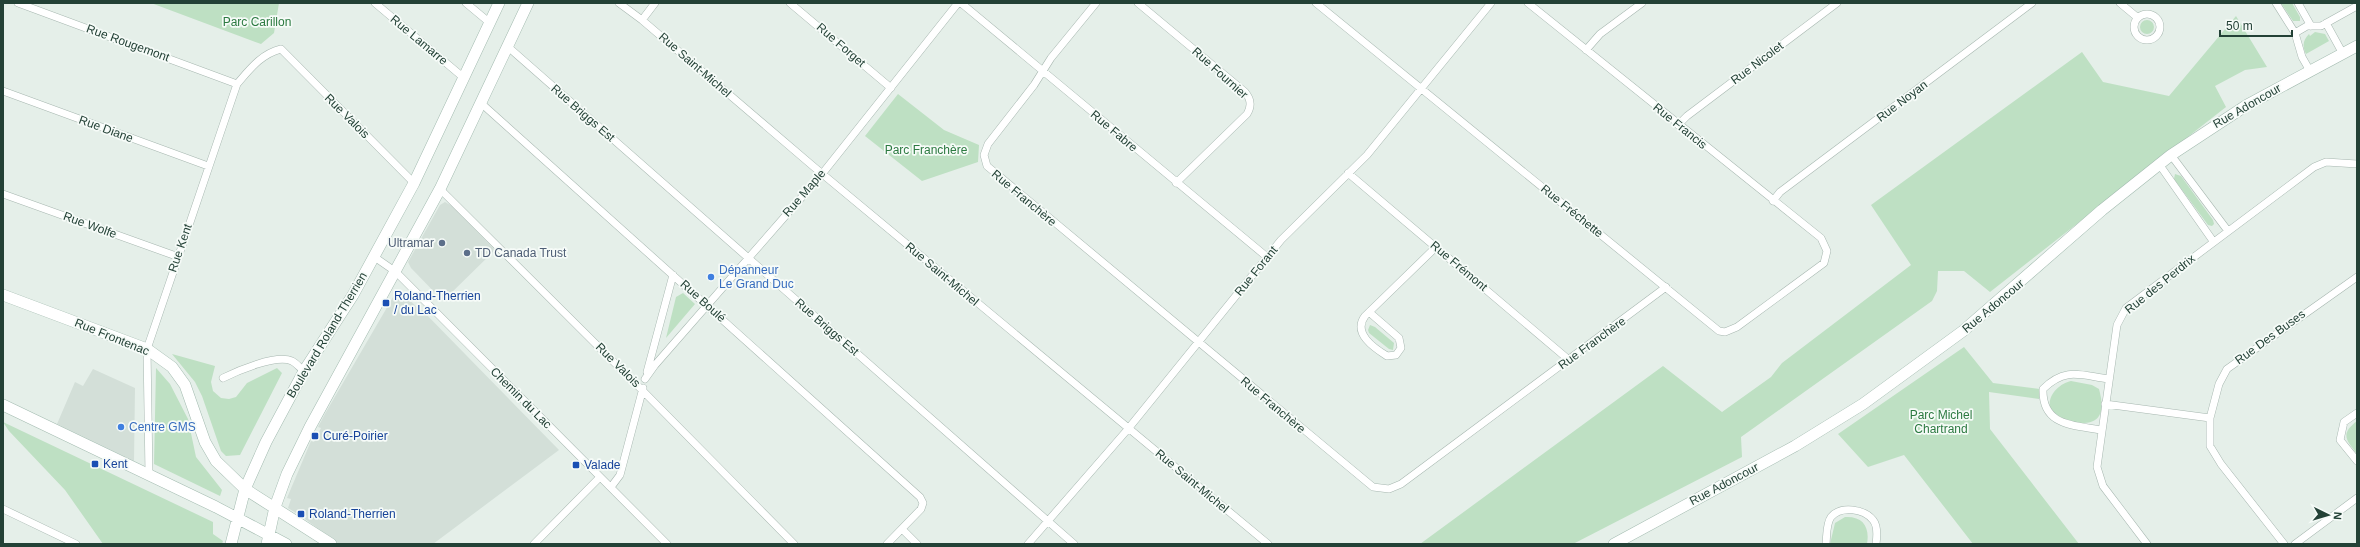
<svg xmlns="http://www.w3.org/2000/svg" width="2360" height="547" font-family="Helvetica,sans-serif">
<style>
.built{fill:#d3dfd8}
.green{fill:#bee0c3}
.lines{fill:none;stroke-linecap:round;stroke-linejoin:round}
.street-casing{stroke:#a7b7b0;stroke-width:8}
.secondary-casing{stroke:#a3bbb0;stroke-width:12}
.street{stroke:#fff;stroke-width:7}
.secondary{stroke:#fff;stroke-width:11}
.service-dot{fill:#5c6f8a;stroke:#f6fbf8;stroke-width:1.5}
.shop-dot{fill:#3f7fe0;stroke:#f6fbf8;stroke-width:1.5}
.transit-dot{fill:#1a4fb4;stroke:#f6fbf8;stroke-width:1.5}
.labels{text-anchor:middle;stroke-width:3.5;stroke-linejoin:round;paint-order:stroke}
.park-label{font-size:12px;fill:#2c7a41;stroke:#f6fbf8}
.street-label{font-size:12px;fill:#234136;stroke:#f6fbf8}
.service-label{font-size:12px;fill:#4e5e75;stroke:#f6fbf8;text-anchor:end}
.shop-label{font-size:12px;fill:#366cbe;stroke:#f6fbf8;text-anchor:start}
.transit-label{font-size:12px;fill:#164399;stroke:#f6fbf8;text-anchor:start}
</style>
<rect width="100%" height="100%" fill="#e5efe9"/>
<path class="built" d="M 445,202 L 452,206 L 495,250 L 443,301 L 411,268 L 408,262 L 440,205 Z
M 396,292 L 403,294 L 421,311 L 422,310 L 559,450 L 433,544 L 339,544 L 305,519 L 307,516 L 298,510 L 296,513 L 288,508 L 291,499 L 287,498 L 311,441 L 314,442 L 321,428 L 318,427 L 326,412 Z
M 93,369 L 135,388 L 134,461 L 57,424 L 75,382 L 83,386 Z"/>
<path class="green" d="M 151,3 L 279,3 L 274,33 L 261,44 Z
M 2281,3 L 2292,3 L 2300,17 L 2300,21 L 2293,21 Z
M 2236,16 L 2267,67 L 2245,70 L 2215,86 L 2226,107 L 1990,292 L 1964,271 L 1938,271 L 1937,291 L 1932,301 L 1741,437 L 1742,457 L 1573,544 L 1420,544 L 1663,366 L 1722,412 L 1771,377 L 1782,363 L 1911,265 L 1871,205 L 2082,52 L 2103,82 L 2169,96 Z
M2140 27a7 7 0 1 1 14 0a7 7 0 1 1-14 0Z
M 2315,32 L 2325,34 L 2329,41 L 2306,54 C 2302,46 2303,40 2309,34 L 2310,36 Z
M 898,94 L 944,130 L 979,145 L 978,162 L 922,181 L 865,136 Z
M 2175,174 L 2181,176 L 2213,220 L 2214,224 L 2212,226 L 2208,225 L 2174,179 Z
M 683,293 L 695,304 L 666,338 L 676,297 Z
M 1370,325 L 1375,327 L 1394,343 L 1393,350 L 1389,349 L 1369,333 L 1368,330 Z
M 1964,347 L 1993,383 L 2040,389 L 2039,399 L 1989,392 L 1990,429 L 2079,544 L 1973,544 L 1904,455 L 1868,467 L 1838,434 Z
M 172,354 L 215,366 L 211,382 L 213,391 L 221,398 L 229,399 L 236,397 L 247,383 L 277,368 L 282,373 L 240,455 L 226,456 L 221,451 L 202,396 L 195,382 Z
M 156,368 L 170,384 L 188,419 L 196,457 L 222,490 L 220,496 L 154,464 Z
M 2071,381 L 2092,385 L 2099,389 C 2105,411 2102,425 2077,423 C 2070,422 2063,422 2057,417 C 2040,404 2056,384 2071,381 Z
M 2357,421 L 2357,454 C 2346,440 2340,434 2357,421 Z
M 3,422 L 213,522 L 213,534 L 223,541 L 222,544 L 103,544 L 65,490 L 9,431 Z
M 1845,517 C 1863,516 1870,527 1867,544 L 1830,544 L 1835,523 Z"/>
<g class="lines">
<defs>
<path id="street" d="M 18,3 L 237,84
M 375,3 L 464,78
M 466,3 L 490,23
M 619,3 L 642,20 L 814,167 L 1268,544
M 790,3 L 891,88
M 961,3 L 1267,257
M 1096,3 L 1051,58 L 1034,85 L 988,144 L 984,155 L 987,166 L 1373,487 L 1389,489 L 1401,484 L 1666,287
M 1138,3 L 1245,92 C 1251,99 1252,106 1247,114 L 1176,183
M 1316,3 L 1719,331 L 1725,332 L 1737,327 L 1824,263 L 1827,251 L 1821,238 L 1528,3
M 2120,3 L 2138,18
M 2276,3 L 2295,33 L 2302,57 L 2310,71
M 2298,3 L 2311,26
M2134 27a13 13 0 1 1 26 0a13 13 0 1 1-26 0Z
M 642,20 L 655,3
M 2326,23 L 2343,54
M 2295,33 L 2307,26 L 2321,26 L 2357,6
M 507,46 L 1074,544
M 1586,50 L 1600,34 L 1642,3
M 3,91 L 208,166
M 482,104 L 920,497 L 923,503 L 921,509 L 887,544
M 1678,125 L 1687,116 L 1837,3
M 2171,155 L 2228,231
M 2159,164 L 2213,241
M 1348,173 L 1569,360
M 440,189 L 642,390 L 794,544
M 3,194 L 176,256
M 1773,201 L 1780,192 L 2032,3
M 373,256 L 396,272 L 667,544
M 1369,312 L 1399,338 L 1401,348 L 1396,355 L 1387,356 C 1374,348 1352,333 1365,316 L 1436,247
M 647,372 L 673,275
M 223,378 C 237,371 276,354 292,361 C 296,363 300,368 304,371
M 645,379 L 655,365 L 822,174 L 958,3
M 2105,404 L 2210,418
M 2357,413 L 2344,422 L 2340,440 L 2357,461
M 2101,430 C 2073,425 2042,426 2043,389 C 2065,367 2080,375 2108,379
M 149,475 L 147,349 L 237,84 C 250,69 261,54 281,49 L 414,183
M 611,487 L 620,475 L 643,388
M 3,509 L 76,544
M 902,529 L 917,544
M 534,544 L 600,477
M 1028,544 L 1128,429 L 1281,240 L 1367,155 L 1491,3
M 1826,544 C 1827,535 1826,524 1831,517 C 1841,505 1864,509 1873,520 C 1878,526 1877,537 1876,544
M 2147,544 L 2103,486 L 2097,467 L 2117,325 L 2126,308 L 2314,167 L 2326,162 L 2357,164
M 2284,544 L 2221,464 L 2210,446 L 2210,418 L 2219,384 L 2227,369 L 2357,277
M 2295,544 L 2357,498"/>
<path id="secondary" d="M 3,295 L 147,349 L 172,367 L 185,385 L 205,442 L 216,461 L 245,489 L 331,544
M 3,405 L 216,507 L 286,544
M 231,544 L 245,489 L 266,442 L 304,371 L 353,295 L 414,183 L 499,3
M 267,544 L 275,507 L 287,474 L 310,427 L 440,189 L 528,3
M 1614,544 L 1795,446 L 1863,404 L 1963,331 L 2102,210 L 2171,155 L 2247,105 L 2357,46"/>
</defs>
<use href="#street" class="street-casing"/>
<use href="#secondary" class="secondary-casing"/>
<use href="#street" class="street"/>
<use href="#secondary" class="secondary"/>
</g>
<g class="service-dot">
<circle cx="442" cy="243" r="4"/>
<circle cx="467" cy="253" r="4"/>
</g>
<g class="shop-dot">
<circle cx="711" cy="277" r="4"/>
<circle cx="121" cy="427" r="4"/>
</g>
<g class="transit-dot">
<rect x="382" y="299" width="8" height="8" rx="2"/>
<rect x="311" y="432" width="8" height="8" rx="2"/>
<rect x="91" y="460" width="8" height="8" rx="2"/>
<rect x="572" y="461" width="8" height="8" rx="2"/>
<rect x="297" y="510" width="8" height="8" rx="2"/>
</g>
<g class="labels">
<g class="park-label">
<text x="257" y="26">Parc Carillon</text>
<text x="926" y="154">Parc Franchère</text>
<text x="1941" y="419">Parc Michel<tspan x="1941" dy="14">Chartrand</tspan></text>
</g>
<g class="street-label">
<text transform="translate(419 40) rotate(40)" y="4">Rue Lamarre</text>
<text transform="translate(128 43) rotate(20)" y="4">Rue Rougemont</text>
<text transform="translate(841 45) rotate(41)" y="4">Rue Forget</text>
<text transform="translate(1757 63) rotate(-37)" y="4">Rue Nicolet</text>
<text transform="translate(695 65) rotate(41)" y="4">Rue Saint-Michel</text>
<text transform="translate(1220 73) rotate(42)" y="4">Rue Fournier</text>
<text transform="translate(1902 101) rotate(-37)" y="4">Rue Noyan</text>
<text transform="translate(2247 106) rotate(-30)" y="4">Rue Adoncour</text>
<text transform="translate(583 113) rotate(41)" y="4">Rue Briggs Est</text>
<text transform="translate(347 116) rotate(45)" y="4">Rue Valois</text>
<text transform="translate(1680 126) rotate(39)" y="4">Rue Francis</text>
<text transform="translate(106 129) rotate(20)" y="4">Rue Diane</text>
<text transform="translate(1114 131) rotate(40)" y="4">Rue Fabre</text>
<text transform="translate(804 193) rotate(-49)" y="4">Rue Maple</text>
<text transform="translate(1024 198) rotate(40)" y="4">Rue Franchère</text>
<text transform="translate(1572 211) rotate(39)" y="4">Rue Fréchette</text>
<text transform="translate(90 225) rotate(20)" y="4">Rue Wolfe</text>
<text transform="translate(180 248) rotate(-71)" y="4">Rue Kent</text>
<text transform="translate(1459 266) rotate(40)" y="4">Rue Frémont</text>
<text transform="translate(1256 271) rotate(-51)" y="4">Rue Forant</text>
<text transform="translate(942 274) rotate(40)" y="4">Rue Saint-Michel</text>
<text transform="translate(2160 284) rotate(-39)" y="4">Rue des Perdrix</text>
<text transform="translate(703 301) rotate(42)" y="4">Rue Boulé</text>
<text transform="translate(1993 306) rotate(-40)" y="4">Rue Adoncour</text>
<text transform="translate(827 327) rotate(41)" y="4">Rue Briggs Est</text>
<text transform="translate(327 335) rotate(-59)" y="4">Boulevard Roland-Therrien</text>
<text transform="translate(112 337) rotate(22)" y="4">Rue Frontenac</text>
<text transform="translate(2270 337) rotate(-36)" y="4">Rue Des Buses</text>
<text transform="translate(1592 343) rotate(-36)" y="4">Rue Franchère</text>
<text transform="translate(618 365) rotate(45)" y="4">Rue Valois</text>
<text transform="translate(521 398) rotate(45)" y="4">Chemin du Lac</text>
<text transform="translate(1273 405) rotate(40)" y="4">Rue Franchère</text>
<text transform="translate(1192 481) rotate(40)" y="4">Rue Saint-Michel</text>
<text transform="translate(1724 484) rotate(-28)" y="4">Rue Adoncour</text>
</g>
<g class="service-label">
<text x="434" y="247">Ultramar</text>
<text x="475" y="257" text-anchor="start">TD Canada Trust</text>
</g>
<g class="shop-label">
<text x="719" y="274">Dépanneur<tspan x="719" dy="14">Le Grand Duc</tspan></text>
<text x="129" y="431">Centre GMS</text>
</g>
<g class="transit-label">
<text x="394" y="300">Roland-Therrien<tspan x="394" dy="14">/ du Lac</tspan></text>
<text x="323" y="440">Curé-Poirier</text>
<text x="103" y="468">Kent</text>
<text x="584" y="469">Valade</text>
<text x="309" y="518">Roland-Therrien</text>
</g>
</g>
<rect width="2360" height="547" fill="none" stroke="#234136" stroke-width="8"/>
<g transform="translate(2328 515) rotate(95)" stroke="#f6fbf8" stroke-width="3" paint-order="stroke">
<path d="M0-3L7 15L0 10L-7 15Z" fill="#234136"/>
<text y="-6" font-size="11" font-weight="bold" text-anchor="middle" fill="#234136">N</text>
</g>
<path d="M2220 30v6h72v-6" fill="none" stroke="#234136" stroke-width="2"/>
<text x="2226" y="30" font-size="12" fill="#234136" stroke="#f6fbf8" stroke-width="3" paint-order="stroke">50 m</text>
</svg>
